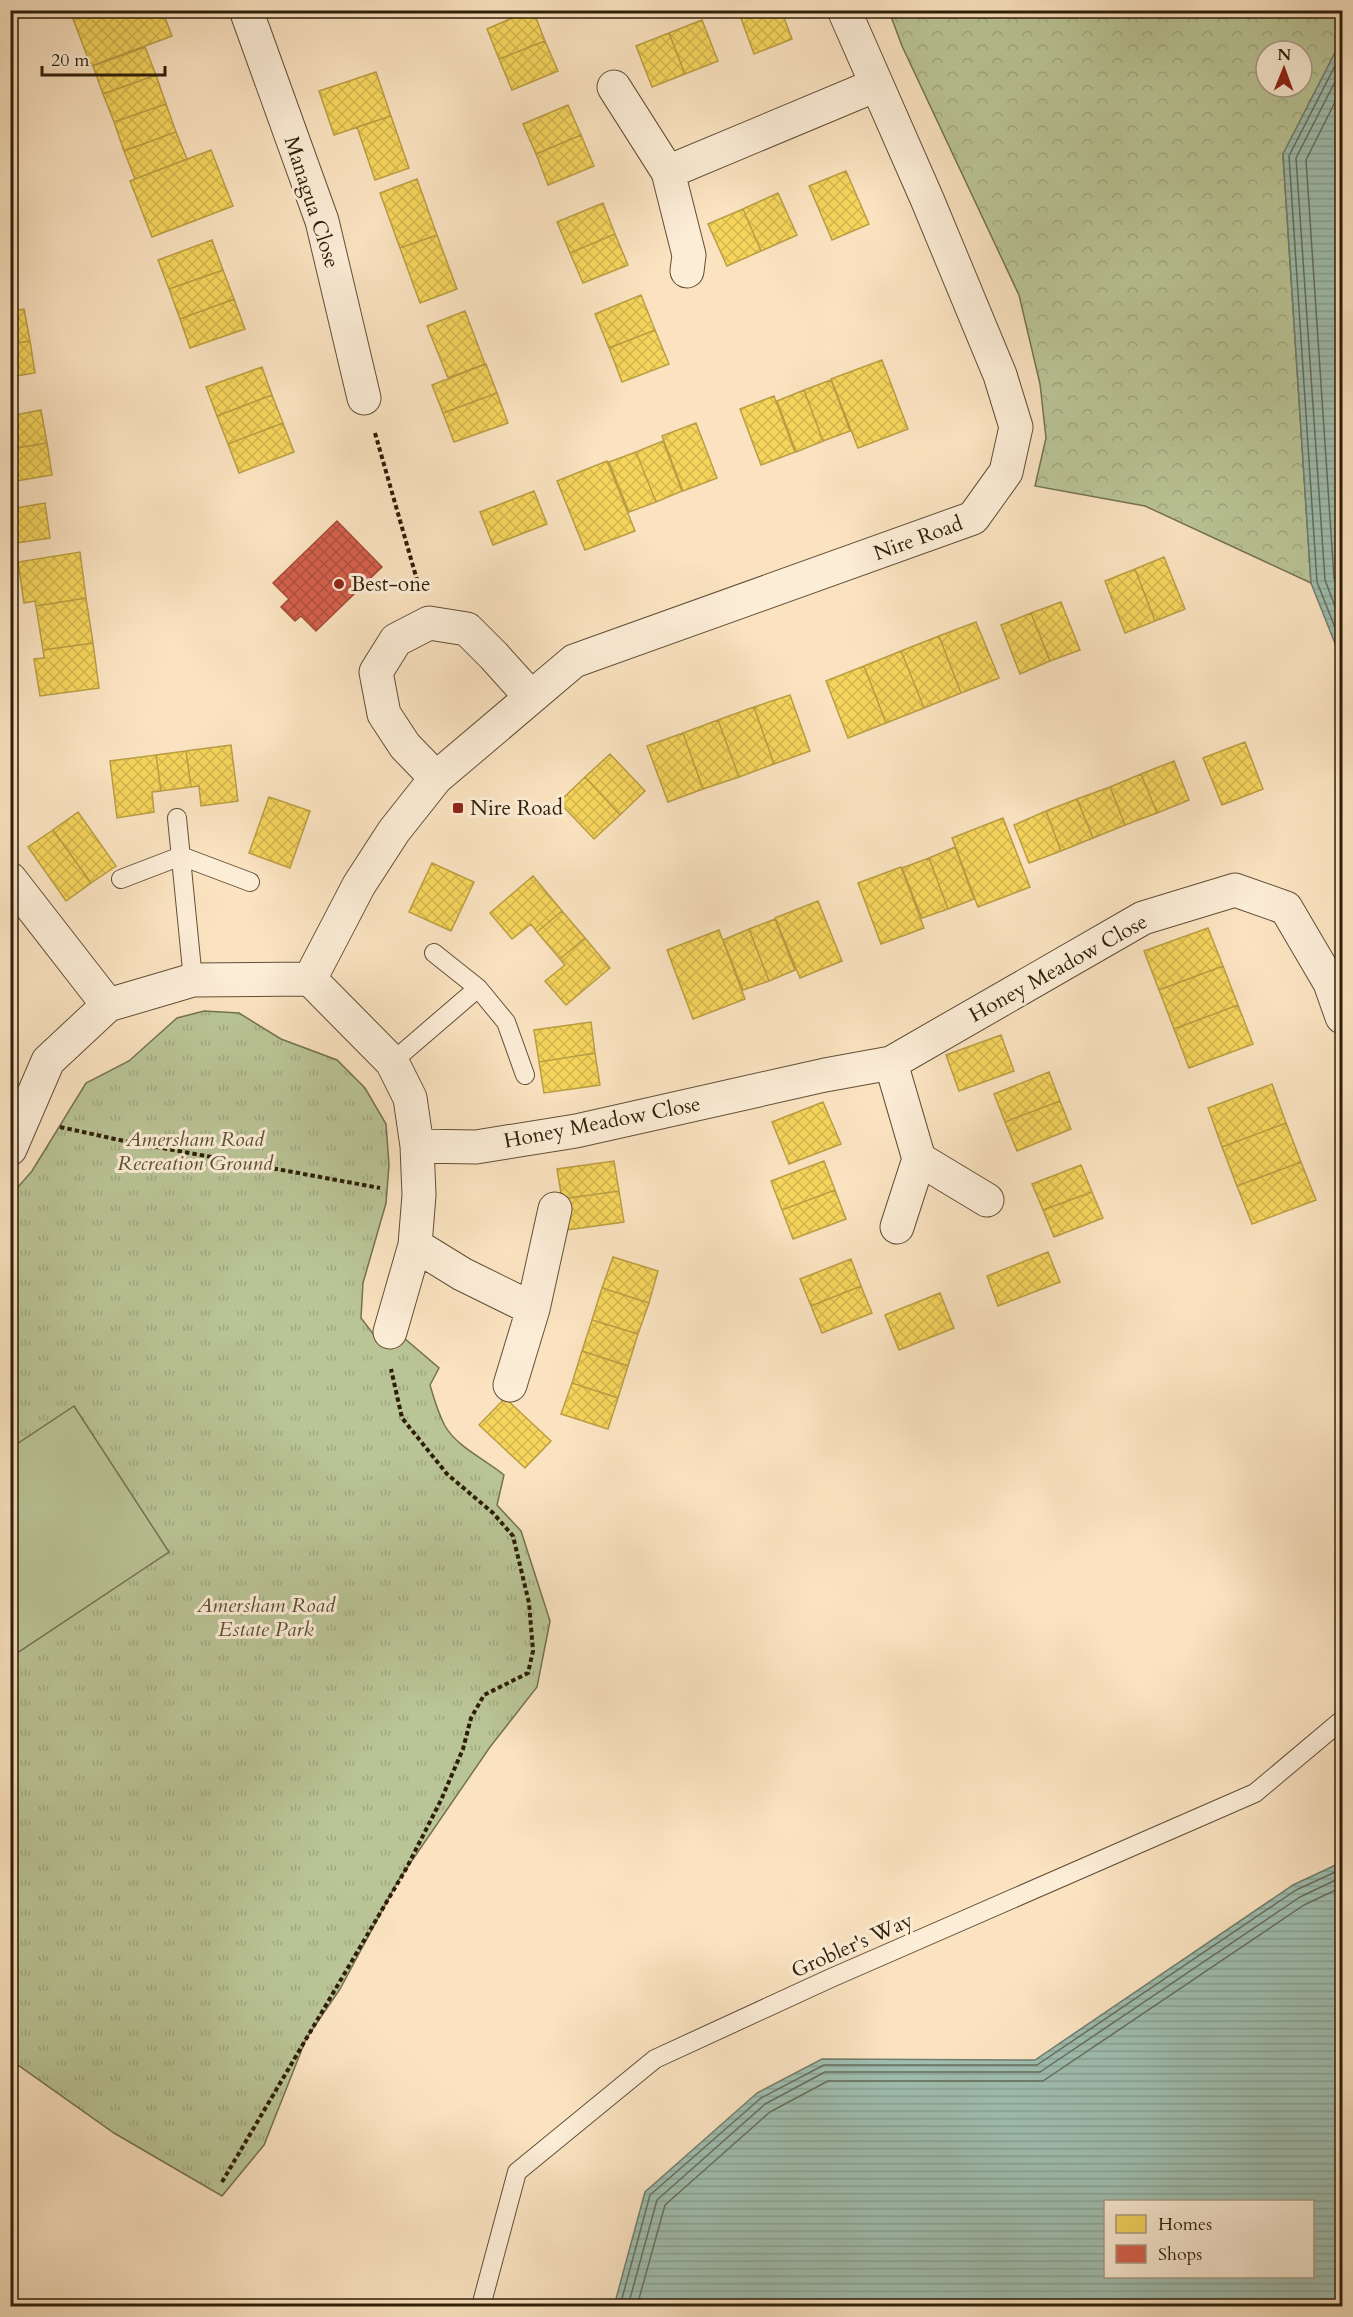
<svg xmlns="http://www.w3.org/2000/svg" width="1353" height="2317" font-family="Cardo,serif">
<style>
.forest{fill:url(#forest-crowns);stroke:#747250;stroke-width:1.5;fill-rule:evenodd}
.park{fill:url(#park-tufts);stroke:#747250;stroke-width:1.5}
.garden{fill:#bac597;stroke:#747250;stroke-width:1.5}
.water{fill:url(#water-rules);stroke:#727e6d;stroke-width:1.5;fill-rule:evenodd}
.homes{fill:url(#homes-cross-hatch);stroke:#ba9e43;stroke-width:1.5}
.shops{fill:url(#shops-cross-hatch);stroke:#a44c38;stroke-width:1.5}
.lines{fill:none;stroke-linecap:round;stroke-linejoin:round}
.shore{stroke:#666e5c;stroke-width:1.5}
.service-casing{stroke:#614f36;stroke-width:20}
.minor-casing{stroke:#614f36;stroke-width:35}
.path{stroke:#2e1e08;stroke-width:4;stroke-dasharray:4.5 3;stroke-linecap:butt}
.service{stroke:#fcedd7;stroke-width:18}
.minor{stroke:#fcedd7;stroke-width:33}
.poi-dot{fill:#8f2418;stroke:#fcedd7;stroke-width:2}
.labels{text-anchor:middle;stroke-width:6;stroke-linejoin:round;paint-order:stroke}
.street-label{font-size:21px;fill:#2e1e08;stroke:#fcedd7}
.poi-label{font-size:21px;fill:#2e1e08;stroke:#fcedd7;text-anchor:start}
.park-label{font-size:21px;font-style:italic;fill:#585033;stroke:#fcedd7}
</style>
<defs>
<pattern id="forest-crowns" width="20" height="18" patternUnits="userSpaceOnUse" patternTransform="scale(1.5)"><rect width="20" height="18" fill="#bac597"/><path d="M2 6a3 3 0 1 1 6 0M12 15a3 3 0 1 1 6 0" fill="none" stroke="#a0a981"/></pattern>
<pattern id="park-tufts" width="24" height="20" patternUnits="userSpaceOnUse" patternTransform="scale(1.5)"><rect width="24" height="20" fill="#bac597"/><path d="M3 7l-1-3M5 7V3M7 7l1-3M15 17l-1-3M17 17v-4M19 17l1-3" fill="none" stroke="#a0a981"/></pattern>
<pattern id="water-rules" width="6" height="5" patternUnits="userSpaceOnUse" patternTransform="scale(1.5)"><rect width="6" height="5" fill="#9fbeb0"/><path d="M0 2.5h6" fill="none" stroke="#89a396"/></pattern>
<pattern id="homes-cross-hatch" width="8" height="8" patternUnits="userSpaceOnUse" patternTransform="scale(1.5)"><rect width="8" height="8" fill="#f6d55c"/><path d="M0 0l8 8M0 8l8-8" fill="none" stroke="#d3b64e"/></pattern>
<pattern id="shops-cross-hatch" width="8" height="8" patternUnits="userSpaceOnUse" patternTransform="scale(1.5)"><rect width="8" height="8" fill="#d6604d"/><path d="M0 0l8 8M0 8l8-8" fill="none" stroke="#ae4f3e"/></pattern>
</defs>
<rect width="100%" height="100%" fill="#fbe3c1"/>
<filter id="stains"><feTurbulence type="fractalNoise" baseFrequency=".00333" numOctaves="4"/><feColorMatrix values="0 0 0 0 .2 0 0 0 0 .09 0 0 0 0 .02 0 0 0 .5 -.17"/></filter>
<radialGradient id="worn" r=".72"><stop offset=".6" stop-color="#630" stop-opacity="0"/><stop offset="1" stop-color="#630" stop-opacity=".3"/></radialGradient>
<path class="forest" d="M 889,11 L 1342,11 L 1342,39 L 1283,155 L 1311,583 L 1145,506 L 1035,486 L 1046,438 L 1040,384 L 1019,295 L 902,46 ZM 1266,51 L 1302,51 L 1302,87 L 1266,87 Z"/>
<path class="park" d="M 204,1011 L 239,1013 L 281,1039 L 337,1060 L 365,1088 L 386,1124 L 389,1165 L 386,1203 L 363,1283 L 361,1318 L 374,1335 L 397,1332 L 439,1368 L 430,1385 C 434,1399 438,1413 445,1426 C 457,1447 486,1460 504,1475 L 497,1505 L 521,1531 L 550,1621 L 537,1687 L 490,1747 L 398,1881 L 340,1989 L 306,2039 L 264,2145 L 222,2196 L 114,2133 L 11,2060 L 11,1195 L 32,1171 L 86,1083 L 129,1061 L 177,1018 Z"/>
<path class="garden" d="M 74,1406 L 169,1552 L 11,1657 L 11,1448 Z"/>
<path class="water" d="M 1342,39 L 1342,661 L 1311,583 L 1283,154 Z
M 1342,1862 L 1342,2306 L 614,2306 L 645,2192 L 757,2093 L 822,2059 L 1035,2060 L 1293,1885 ZM 1106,2202 L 1312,2202 L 1312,2276 L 1106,2276 Z"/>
<path class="homes" d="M 162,10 L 172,36 L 91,66 L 70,11 Z
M 530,10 L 533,10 L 545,41 L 499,59 L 487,29 Z
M 738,10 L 781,10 L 792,39 L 754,54 Z
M 702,20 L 718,61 L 685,74 L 669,33 Z
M 669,33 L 685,74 L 652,87 L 636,46 Z
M 545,41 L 558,71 L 512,90 L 499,59 Z
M 145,47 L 156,75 L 103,94 L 93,66 Z
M 376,72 L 391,116 L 334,135 L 319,91 Z
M 156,75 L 166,104 L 114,122 L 103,94 Z
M 166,104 L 176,132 L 124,151 L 114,122 Z
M 568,105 L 581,135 L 536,154 L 523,124 Z
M 391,116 L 409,168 L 375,180 L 357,127 Z
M 176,132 L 187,159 L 135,179 L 124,151 Z
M 581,135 L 594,166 L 548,185 L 536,154 Z
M 211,150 L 233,206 L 152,237 L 130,181 Z
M 846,171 L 869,224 L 832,240 L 809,186 Z
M 417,179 L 437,235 L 400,248 L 380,193 Z
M 778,193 L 797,235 L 761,251 L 743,209 Z
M 603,203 L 615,234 L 570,253 L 557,222 Z
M 743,209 L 761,251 L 727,266 L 708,224 Z
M 615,234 L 628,265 L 583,283 L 570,253 Z
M 437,235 L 457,289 L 420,303 L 400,248 Z
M 212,240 L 223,270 L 169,289 L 158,260 Z
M 223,270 L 234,299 L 180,319 L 169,289 Z
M 641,295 L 655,330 L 609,348 L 595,314 Z
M 234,299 L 245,329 L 190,348 L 180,319 Z
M 24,309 L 30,341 L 10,344 L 10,311 Z
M 465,311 L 485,364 L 448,378 L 427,326 Z
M 655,330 L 669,364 L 622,382 L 609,348 Z
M 30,341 L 35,373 L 10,377 L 10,344 Z
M 882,360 L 908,429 L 858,448 L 831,379 Z
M 486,364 L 497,393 L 443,413 L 432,385 Z
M 262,367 L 272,395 L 217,416 L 206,387 Z
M 831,380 L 850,431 L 823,441 L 804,390 Z
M 804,390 L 823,441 L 796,452 L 777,401 Z
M 497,393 L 508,423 L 454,442 L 443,413 Z
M 272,395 L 283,423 L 228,444 L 217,416 Z
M 774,396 L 795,452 L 761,465 L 740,409 Z
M 41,410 L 47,443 L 10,449 L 10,416 Z
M 283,423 L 294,452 L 239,473 L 228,444 Z
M 696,423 L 717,478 L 683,491 L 662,436 Z
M 663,441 L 682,491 L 656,502 L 636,452 Z
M 47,443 L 52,475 L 10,482 L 10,449 Z
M 636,452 L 656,502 L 629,512 L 609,462 Z
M 607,461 L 635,531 L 585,550 L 557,481 Z
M 534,491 L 547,524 L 493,545 L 480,512 Z
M 45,503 L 50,538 L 10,544 L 10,509 Z
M 80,552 L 86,598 L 36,606 L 35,601 L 24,603 L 18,562 Z
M 1164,557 L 1185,609 L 1155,621 L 1135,569 Z
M 1135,569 L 1155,621 L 1125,633 L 1105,581 Z
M 86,598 L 93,643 L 43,650 L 36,606 Z
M 1061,602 L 1080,650 L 1050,661 L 1031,613 Z
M 1031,613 L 1050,661 L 1020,674 L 1001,625 Z
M 976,622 L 999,678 L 961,693 L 939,636 Z
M 939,636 L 961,693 L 924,708 L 901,651 Z
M 93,643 L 99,688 L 40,696 L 34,659 L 44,658 L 43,650 Z
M 901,651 L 924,708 L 886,723 L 864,666 Z
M 864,666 L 886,723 L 848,738 L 826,681 Z
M 790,695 L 810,751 L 774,764 L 754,707 Z
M 754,707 L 774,764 L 739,777 L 718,720 Z
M 718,720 L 739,777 L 703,789 L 683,733 Z
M 683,733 L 703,789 L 668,802 L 647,746 Z
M 1245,742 L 1263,789 L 1222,805 L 1203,758 Z
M 231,745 L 238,801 L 201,806 L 199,786 L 191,787 L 186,751 Z
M 186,751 L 191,787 L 161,791 L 156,755 Z
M 610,754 L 645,791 L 620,815 L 585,777 Z
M 156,755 L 161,791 L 152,792 L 154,812 L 117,818 L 110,761 Z
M 1174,761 L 1189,800 L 1157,813 L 1141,774 Z
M 1141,774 L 1157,813 L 1125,825 L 1110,787 Z
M 585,777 L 620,815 L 594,839 L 559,802 Z
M 1110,787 L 1125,825 L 1093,838 L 1077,799 Z
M 269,797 L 310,811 L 290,868 L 249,853 Z
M 1077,799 L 1093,838 L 1061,851 L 1046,811 Z
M 1046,811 L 1061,851 L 1029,863 L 1014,825 Z
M 78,812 L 116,866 L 91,883 L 53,830 Z
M 1003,818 L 1030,887 L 978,907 L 952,838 Z
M 53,830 L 91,883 L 66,901 L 28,847 Z
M 955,847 L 974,899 L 948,909 L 929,858 Z
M 929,858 L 948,909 L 922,918 L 902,868 Z
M 432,863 L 474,882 L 451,931 L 409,912 Z
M 901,867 L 924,928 L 881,944 L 858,883 Z
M 533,876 L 562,911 L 537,932 L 531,924 L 512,939 L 490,913 Z
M 818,901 L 842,961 L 800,978 L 775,918 Z
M 562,911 L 585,938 L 560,959 L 537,932 Z
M 775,919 L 795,970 L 769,981 L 749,929 Z
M 1208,928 L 1223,966 L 1159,990 L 1144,951 Z
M 749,929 L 769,981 L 743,990 L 723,940 Z
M 719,930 L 745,999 L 693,1019 L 667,950 Z
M 585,938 L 610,968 L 566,1005 L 545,981 L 565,965 L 560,959 Z
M 1223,966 L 1238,1005 L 1174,1029 L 1159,990 Z
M 1238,1005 L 1253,1044 L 1189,1068 L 1174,1029 Z
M 591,1022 L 595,1053 L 539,1062 L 534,1030 Z
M 1001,1035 L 1014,1071 L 959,1091 L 946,1055 Z
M 595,1053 L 600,1085 L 544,1093 L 539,1062 Z
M 1049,1072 L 1060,1101 L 1005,1122 L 994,1094 Z
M 1272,1084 L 1286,1123 L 1222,1147 L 1208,1108 Z
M 1060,1101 L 1071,1129 L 1017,1151 L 1005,1122 Z
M 823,1102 L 841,1144 L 789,1164 L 772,1122 Z
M 1286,1123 L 1301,1162 L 1237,1186 L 1222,1147 Z
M 614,1161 L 619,1191 L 562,1199 L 557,1169 Z
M 824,1161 L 835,1190 L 782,1210 L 771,1181 Z
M 1301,1162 L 1316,1200 L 1252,1224 L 1237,1186 Z
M 1081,1165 L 1092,1192 L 1043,1210 L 1032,1184 Z
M 835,1190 L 846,1219 L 793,1239 L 782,1210 Z
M 619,1191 L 624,1222 L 567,1230 L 562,1199 Z
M 1092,1192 L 1103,1218 L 1054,1237 L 1043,1210 Z
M 1048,1252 L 1060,1282 L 998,1306 L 987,1276 Z
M 613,1257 L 658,1271 L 649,1303 L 602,1288 Z
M 851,1259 L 861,1286 L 811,1306 L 800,1279 Z
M 861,1286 L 872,1313 L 822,1333 L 811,1306 Z
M 602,1288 L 649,1303 L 638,1334 L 592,1320 Z
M 940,1293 L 954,1328 L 899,1350 L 885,1315 Z
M 592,1320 L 638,1334 L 628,1366 L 582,1351 Z
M 582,1351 L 628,1366 L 618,1398 L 572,1383 Z
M 572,1383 L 618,1398 L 608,1429 L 561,1414 Z
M 505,1398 L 551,1441 L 525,1468 L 479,1425 Z"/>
<path class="shops" d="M 337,521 L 382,567 L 316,631 L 301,616 L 295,621 L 281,607 L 289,599 L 273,583 Z"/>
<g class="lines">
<path class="shore" d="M 1342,52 L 1289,156 L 1317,582 L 1342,645
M 1342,68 L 1296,158 L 1325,580 L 1342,625
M 1342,88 L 1306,160 L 1334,578 L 1342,601
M 620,2306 L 650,2195 L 761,2098 L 824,2065 L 1037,2065 L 1296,1890 L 1342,1869
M 628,2306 L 657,2200 L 765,2104 L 825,2072 L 1040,2072 L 1300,1897 L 1342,1877
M 637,2306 L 665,2205 L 770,2112 L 828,2081 L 1043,2081 L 1304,1905 L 1342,1887"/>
<defs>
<path id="service" d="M 177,818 L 193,980
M 121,879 L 181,856 L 250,882
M 434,953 L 478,988 L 506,1022 L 525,1075
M 392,1062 L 478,988
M 481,2306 L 517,2172 L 655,2059 L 831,1978 L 1255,1793 L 1342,1720"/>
<path id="minor" d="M 246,10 L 322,221 L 364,398
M 614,87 L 668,172 L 876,85
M 668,172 L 689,255 L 687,271
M 436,778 L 405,746 L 384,714 L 376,672 L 396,640 L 429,623 L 467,629 L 494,656 L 530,696
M 10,879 L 108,1005
M 310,979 L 359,885 L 394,831 L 436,778 L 574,661 L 973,518 L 1006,472 L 1016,427 L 1000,375 L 927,199 L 844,10
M 891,1063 L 919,1159 L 897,1227
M 417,1146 L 476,1147 L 576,1131 L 825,1075 L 891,1063 L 1143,918 L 1235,890 L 1286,908 L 1330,983 L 1342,1017
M 10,1149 L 48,1061 L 108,1005 L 193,980 L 310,979 L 392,1062 L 410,1098 L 417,1146 L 419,1195 L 415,1245 L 390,1332
M 919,1159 L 987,1200
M 415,1245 L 462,1274 L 533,1309 L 555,1209
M 510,1385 L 533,1309"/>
</defs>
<use href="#service" class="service-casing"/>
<use href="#minor" class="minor-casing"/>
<path class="path" d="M 375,433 L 419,587
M 60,1127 L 124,1141 L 380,1188
M 222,2182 L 406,1869 L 441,1800 L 463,1749 L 471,1718 L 484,1695 L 528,1673 L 533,1651 L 529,1603 L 513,1536 L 493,1513 L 447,1474 L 402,1418 L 391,1369"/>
<use href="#service" class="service"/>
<use href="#minor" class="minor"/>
</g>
<g class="poi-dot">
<circle cx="339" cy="584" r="6"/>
<rect x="452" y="802" width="12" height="12" rx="3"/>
</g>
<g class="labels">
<g class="street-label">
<text transform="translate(312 202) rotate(72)" y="7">Managua Close</text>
<text transform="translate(918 538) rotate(-20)" y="7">Nire Road</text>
<text transform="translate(1058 968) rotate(-29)" y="7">Honey Meadow Close</text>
<text transform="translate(602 1122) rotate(-11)" y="7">Honey Meadow Close</text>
<text transform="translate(852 1945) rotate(-24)" y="7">Grobler's Way</text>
</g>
<g class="poi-label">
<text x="351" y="591">Best-one</text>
<text x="470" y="815">Nire Road</text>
</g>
<g class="park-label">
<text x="195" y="1146">Amersham Road<tspan x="195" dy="24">Recreation Ground</tspan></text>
<text x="266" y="1612">Amersham Road<tspan x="266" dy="24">Estate Park</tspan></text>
</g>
</g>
<rect width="1353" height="2317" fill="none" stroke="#fbe3c1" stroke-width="36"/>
<rect x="12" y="12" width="1329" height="2293" fill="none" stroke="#2e1e08" stroke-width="3"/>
<rect x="18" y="18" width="1317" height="2281" fill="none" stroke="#2e1e08" stroke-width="1.5"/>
<rect x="1104" y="2200" width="210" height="78" fill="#fcedd7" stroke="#aa9a84" stroke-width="1.5"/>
<rect x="1116" y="2215" width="30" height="18" fill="#f6d55c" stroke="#aa9a84" stroke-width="1.5"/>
<text x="1158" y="2230" font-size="18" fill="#2e1e08">Homes</text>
<rect x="1116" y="2245" width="30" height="18" fill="#d6604d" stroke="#aa9a84" stroke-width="1.5"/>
<text x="1158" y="2260" font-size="18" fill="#2e1e08">Shops</text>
<g transform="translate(1284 69) rotate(1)"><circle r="28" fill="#fcedd7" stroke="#aa9a84" stroke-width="1.5"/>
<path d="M0-4.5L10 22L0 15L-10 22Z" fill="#8f2418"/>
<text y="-9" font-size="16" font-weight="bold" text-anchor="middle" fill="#2e1e08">N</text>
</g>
<path d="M42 66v9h123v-9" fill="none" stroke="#2e1e08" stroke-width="3"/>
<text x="51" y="66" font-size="18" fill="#2e1e08" stroke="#fcedd7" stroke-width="4.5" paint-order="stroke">20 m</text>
<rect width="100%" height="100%" filter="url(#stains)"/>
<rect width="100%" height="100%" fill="url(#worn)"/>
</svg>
